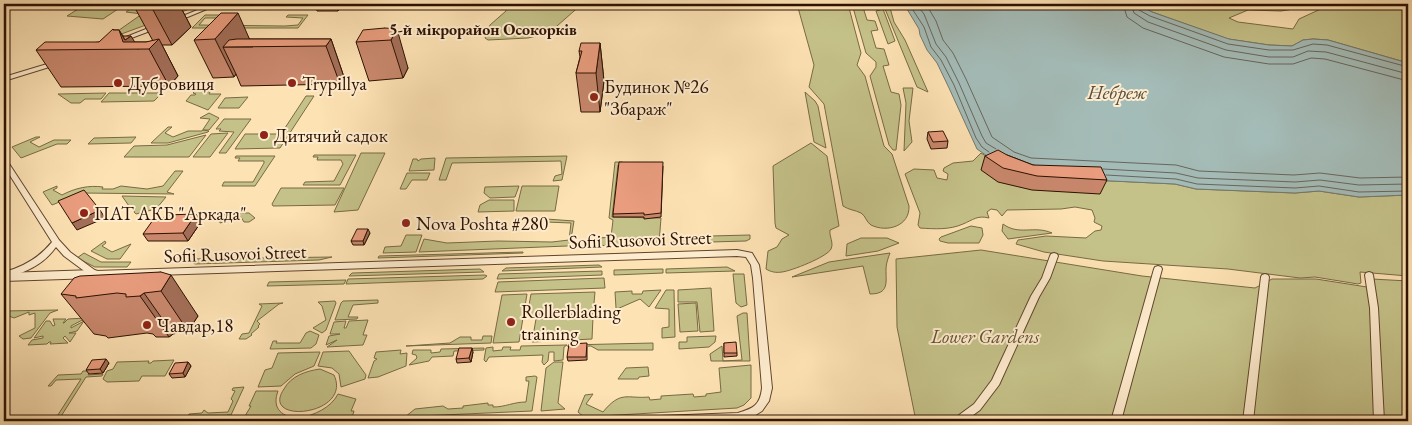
<svg xmlns="http://www.w3.org/2000/svg" width="1412" height="425" font-family="'EB Garamond',serif">
<style>
.green{fill:#c5c289;stroke:#796a44;fill-rule:evenodd}
.water{fill:#a4bcb8;stroke:#74786e}
.lines{fill:none;stroke-linecap:round;stroke-linejoin:round}
.shore{stroke:#68665c;stroke-width:1}
.minor-casing{stroke:#61452d;stroke-width:2}
.tertiary-casing{stroke:#61452d;stroke-width:2}
.minor{fill:#feecce;fill-rule:evenodd}
.tertiary{fill:#feecce;fill-rule:evenodd}
.wall{fill:#c8876c;stroke:#2d1100}
.shaded-wall{fill:#a36e58;stroke:#2d1100}
.building{fill:#e99d7e;stroke:#2d1100}
.poi-dot{fill:#8f2418;stroke:#feecce;stroke-width:2}
.labels{text-anchor:middle;stroke-width:4;stroke-linejoin:round;paint-order:stroke}
.far-neighbourhood-label{font-size:16px;font-weight:bold;fill:#2d1100;stroke:#feecce}
.poi-label{font-size:19px;fill:#2d1100;stroke:#feecce;text-anchor:start}
.street-label{font-size:19px;fill:#2d1100;stroke:#feecce}
.park-label{font-size:19px;font-style:italic;fill:#624f30;stroke:#feecce}
.water-label{font-size:20px;font-style:italic;fill:#574d40;stroke:#feecce}
</style>
<rect width="100%" height="100%" fill="#fde2b4"/>
<filter id="stains"><feTurbulence type="fractalNoise" baseFrequency=".004" numOctaves="4"/><feColorMatrix values="0 0 0 0 .2 0 0 0 0 .09 0 0 0 0 .02 0 0 0 .5 -.17"/></filter>
<radialGradient id="worn" r=".72"><stop offset=".6" stop-color="#630" stop-opacity="0"/><stop offset="1" stop-color="#630" stop-opacity=".3"/></radialGradient>
<path class="green" d="M 86,4 L 121,7 L 103,19 L 67,16 Z
M 137,4 L 203,4 L 105,40 L 142,14 L 126,12 Z
M 506,4 L 582,4 L 549,33 L 528,38 L 488,40 L 485,38 L 490,25 L 506,11 Z
M 797,4 L 848,4 L 861,53 L 857,65 L 865,76 L 884,146 L 892,154 L 909,206 C 910,226 887,233 871,225 C 866,222 866,216 861,213 C 855,210 849,210 843,206 L 824,104 L 809,87 L 814,65 Z
M 852,4 L 862,4 L 867,20 L 875,21 L 878,30 L 871,31 L 876,48 L 884,49 L 889,65 L 883,66 L 891,92 L 899,94 L 901,105 L 896,150 L 893,150 L 889,145 L 870,76 L 876,67 L 876,62 L 866,53 Z
M 883,4 L 889,4 L 894,22 L 905,40 L 928,92 L 917,87 Z
M 1137,4 L 1379,4 L 1381,6 L 1396,9 L 1408,4 L 1408,63 L 1328,40 L 1313,39 L 1303,40 L 1292,46 L 1269,45 L 1228,39 L 1152,12 ZM 1306,7 L 1325,7 L 1299,19 L 1293,29 L 1238,22 L 1229,18 L 1248,10 L 1281,11 Z
M 883,9 L 895,41 L 888,44 L 876,11 Z
M 205,15 L 220,15 L 216,18 L 205,18 L 199,25 L 285,26 L 298,25 L 303,18 L 286,17 L 288,15 L 308,15 L 298,28 L 192,28 Z
M 903,88 L 913,88 L 909,121 L 912,142 L 904,151 L 906,103 Z
M 196,90 L 210,92 L 209,94 L 221,94 L 208,110 L 186,101 L 191,95 L 195,95 L 196,94 L 193,93 Z
M 805,92 L 815,101 L 818,106 L 826,148 L 814,142 Z
M 106,93 L 101,99 L 85,99 L 80,103 L 71,103 L 58,94 Z
M 109,93 L 162,93 L 154,101 L 101,102 Z
M 306,96 L 314,96 L 280,148 L 235,149 L 245,134 L 281,134 Z
M 248,97 L 239,108 L 218,108 L 225,98 Z
M 209,113 L 219,118 L 209,130 L 203,130 L 209,131 L 208,132 L 168,143 L 151,143 L 168,127 L 172,127 L 165,133 L 173,137 L 188,131 L 202,131 L 210,119 L 200,118 Z
M 224,119 L 251,119 L 226,153 L 219,153 L 234,132 L 219,131 L 221,129 L 216,129 Z
M 228,133 L 210,157 L 193,157 L 211,134 Z
M 206,135 L 189,157 L 124,157 L 134,146 L 167,145 Z
M 36,137 L 40,137 L 30,142 L 39,147 L 54,140 L 71,140 L 67,144 L 57,144 L 21,158 L 12,147 Z
M 136,137 L 131,143 L 88,144 L 94,138 Z
M 811,143 L 827,156 L 839,226 L 830,230 C 829,236 834,243 831,249 C 827,257 791,271 782,272 C 776,273 771,272 766,269 L 768,251 L 777,247 L 782,239 L 789,235 L 776,228 L 775,223 L 773,166 Z
M 361,153 L 385,153 L 358,210 L 334,212 Z
M 981,153 L 1006,169 L 1028,177 L 1175,184 L 1196,189 L 1295,193 L 1319,191 L 1359,197 L 1408,195 L 1408,276 L 1360,272 L 1361,283 L 1358,284 L 1315,277 L 1300,278 L 1228,269 L 1103,261 L 1044,252 L 1016,244 L 1018,240 L 1046,236 L 1086,238 L 1095,231 L 1101,230 L 1102,226 L 1094,222 L 1095,218 L 1092,210 L 1075,207 L 1061,209 L 1007,210 L 1002,216 L 997,210 L 991,209 L 987,212 L 989,218 C 977,215 973,220 963,224 C 950,230 934,229 920,228 L 918,225 L 920,213 L 905,174 L 914,169 L 934,170 L 937,178 L 947,180 L 948,174 L 943,171 L 944,168 L 953,163 L 973,161 Z
M 314,155 L 356,155 L 340,185 L 303,185 L 305,182 L 334,181 L 343,164 L 341,160 L 317,160 L 318,157 L 313,157 Z
M 236,156 L 275,156 L 255,186 L 222,186 L 224,182 L 253,182 L 264,163 L 264,161 L 238,161 L 240,158 L 235,158 Z
M 567,156 L 562,180 L 553,181 L 555,176 L 562,174 L 561,161 L 452,163 L 446,180 L 439,180 L 446,158 Z
M 435,158 L 434,170 L 409,171 L 413,159 L 417,159 L 418,161 L 421,159 Z
M 615,162 L 622,162 L 627,165 L 618,165 L 612,217 L 661,218 L 659,243 L 658,244 L 584,246 L 588,239 L 611,237 L 613,220 L 609,218 Z
M 175,171 L 183,171 L 167,192 L 174,194 L 82,193 L 52,205 L 43,192 L 57,186 L 57,188 L 53,190 L 62,195 C 75,188 89,185 103,187 L 102,189 L 113,189 L 121,186 L 147,189 L 163,186 Z
M 407,173 L 430,173 L 427,180 L 412,180 L 406,189 L 400,189 Z
M 519,186 L 515,197 L 490,198 L 484,193 L 485,187 Z
M 522,186 L 559,186 L 555,211 L 516,211 Z
M 281,188 L 344,188 L 335,205 L 273,206 L 272,204 Z
M 122,196 L 166,197 L 156,209 L 136,214 L 134,212 L 135,209 L 134,206 L 129,206 Z
M 489,200 L 514,200 L 514,211 L 478,212 L 480,205 Z
M 228,213 L 249,213 L 255,218 L 249,222 L 244,222 L 241,217 L 220,223 L 219,217 Z
M 546,219 L 574,221 L 570,245 L 567,246 L 419,252 L 424,239 L 447,243 L 498,241 L 552,242 L 569,240 L 571,223 L 546,222 Z
M 1003,224 C 1019,236 1034,225 1052,233 L 1008,239 L 1002,231 Z
M 971,226 L 982,228 L 983,235 L 979,243 L 948,243 L 940,241 L 939,239 L 941,237 Z
M 406,235 L 422,235 L 416,252 L 383,253 L 385,247 L 401,246 Z
M 750,235 L 750,239 L 746,241 L 676,243 L 672,241 L 671,237 Z
M 861,238 L 887,238 L 899,243 L 878,251 L 846,256 L 847,244 Z
M 105,241 L 106,243 L 102,246 L 112,252 L 131,244 L 120,259 L 107,259 L 91,251 Z
M 981,250 L 1142,276 L 1255,288 L 1272,279 L 1316,279 L 1367,287 L 1372,279 L 1408,281 L 1408,421 L 916,421 L 897,327 L 896,259 Z
M 523,252 L 523,253 L 378,258 L 379,256 Z
M 84,253 L 101,262 L 131,262 L 127,267 L 95,267 L 77,258 Z
M 890,253 C 888,258 886,264 886,269 C 886,283 889,294 870,294 L 863,266 L 792,277 L 829,262 Z
M 332,257 L 319,260 L 195,264 L 191,261 L 191,259 Z
M 599,265 L 602,267 L 502,271 L 506,268 Z
M 727,267 L 735,271 L 666,273 L 666,269 Z
M 480,269 L 484,272 L 349,276 L 352,273 Z
M 663,269 L 663,273 L 614,275 L 614,270 Z
M 602,271 L 602,275 L 497,279 L 499,274 Z
M 733,274 L 744,274 L 747,305 L 741,307 L 736,303 Z
M 485,275 L 487,276 L 483,279 L 346,284 L 348,279 Z
M 604,278 L 605,288 L 495,292 L 498,282 Z
M 346,280 L 344,284 L 267,286 L 269,282 Z
M 711,288 L 714,331 L 700,332 L 697,302 L 678,302 L 678,290 Z
M 661,290 L 649,307 L 640,299 L 617,309 L 616,308 L 615,292 L 632,291 L 632,294 L 642,294 L 643,291 Z
M 666,290 L 674,290 L 675,337 L 662,338 L 662,328 L 669,327 L 669,309 L 655,308 Z
M 595,292 L 593,314 L 527,316 L 531,294 Z
M 527,294 L 519,342 L 493,343 L 502,295 Z
M 378,300 L 378,303 L 353,305 L 348,317 L 358,317 L 357,319 L 335,320 L 341,303 L 343,301 Z
M 335,301 L 336,303 L 326,330 L 322,333 L 313,328 L 326,320 L 322,306 L 318,302 Z
M 283,303 L 279,304 L 257,321 L 260,324 L 258,326 L 259,327 L 251,334 L 252,335 L 246,339 L 239,339 L 242,334 L 249,333 L 262,306 L 259,304 Z
M 696,303 L 698,331 L 680,332 L 678,304 Z
M 58,310 L 50,313 L 31,338 L 23,339 L 19,336 L 35,328 L 35,313 L 29,315 L 29,312 L 14,318 L 4,314 L 4,311 Z
M 743,313 L 747,313 L 750,361 L 711,361 L 710,354 L 722,346 L 723,361 L 742,360 L 737,316 Z
M 593,317 L 592,339 L 532,342 L 536,319 Z
M 86,318 L 71,326 L 71,328 L 84,321 L 77,331 L 69,333 L 76,333 L 70,342 L 65,336 L 63,338 L 68,343 L 50,344 L 51,342 L 49,342 L 47,344 L 28,345 L 32,340 L 43,338 L 43,336 L 34,338 L 46,321 L 50,321 L 53,326 L 55,325 L 53,319 L 66,319 L 63,323 L 64,323 L 68,319 Z
M 368,320 L 363,335 L 367,335 L 363,345 L 327,347 L 337,340 L 326,345 L 329,336 L 340,334 L 330,334 L 334,322 L 346,321 L 344,328 L 346,328 L 349,321 Z
M 310,331 L 319,335 L 316,344 L 311,348 L 270,349 L 273,341 L 277,341 L 276,343 L 300,343 L 306,333 Z
M 483,336 L 492,336 L 491,343 L 406,346 L 450,343 L 460,337 L 471,337 L 471,340 L 482,340 Z
M 716,336 L 715,342 L 709,347 L 679,349 L 679,342 L 687,342 L 687,337 Z
M 653,343 L 653,350 L 598,350 L 591,346 L 568,347 L 568,345 Z
M 567,345 L 564,347 L 563,360 L 554,361 L 554,352 L 549,352 L 548,361 L 544,365 L 542,362 L 543,355 L 489,357 L 486,362 L 484,360 L 486,348 L 493,347 L 493,351 L 502,350 L 503,347 L 511,347 L 510,350 L 520,350 L 521,346 Z
M 484,348 L 484,350 L 454,351 L 453,356 L 432,357 L 429,361 L 409,365 L 417,358 L 416,355 L 412,354 L 413,350 L 431,350 L 431,353 L 440,352 L 441,349 Z
M 401,350 L 400,354 L 407,353 L 406,366 L 378,377 L 368,378 L 374,361 L 377,359 L 374,358 L 376,352 Z
M 349,351 L 366,375 L 365,379 L 341,387 L 339,374 L 332,368 L 318,366 L 323,352 Z
M 320,352 L 314,366 L 295,374 L 281,386 L 258,387 L 265,370 L 272,368 L 278,353 Z
M 174,360 L 165,376 L 142,376 L 139,381 L 107,382 L 103,379 L 107,371 L 113,369 L 117,362 L 149,361 L 148,363 L 151,363 L 153,361 Z
M 554,362 L 563,362 L 558,403 L 565,409 L 541,411 L 546,368 Z
M 751,365 L 751,398 L 744,405 L 737,408 L 584,417 L 578,412 L 585,395 L 593,394 L 586,404 L 603,412 C 621,390 627,399 649,397 L 650,400 L 661,399 L 661,396 L 693,394 L 694,397 L 706,396 L 706,394 L 721,392 L 719,368 Z
M 648,367 L 649,376 L 639,377 L 638,379 L 618,379 L 626,368 Z
M 320,369 L 334,375 C 353,416 259,425 284,389 C 291,376 306,371 320,369 Z
M 83,371 L 90,371 L 88,375 L 103,374 L 102,376 L 86,377 L 58,421 L 54,421 L 81,379 L 56,380 L 51,386 L 48,386 L 58,375 L 81,374 Z
M 535,376 L 537,377 L 532,411 L 420,416 L 414,421 L 400,421 L 415,409 L 443,406 L 448,409 L 463,408 L 463,406 L 488,403 L 488,405 L 493,405 L 493,407 C 506,407 513,402 526,402 L 529,381 L 526,381 L 526,377 Z
M 244,387 L 231,415 L 227,415 L 226,417 L 230,417 L 228,421 L 186,421 L 189,414 L 202,413 L 204,410 L 208,413 L 228,412 L 233,401 L 231,399 L 235,391 L 232,390 L 233,388 Z
M 256,391 L 278,391 C 272,407 280,416 296,418 L 295,421 L 242,421 L 251,406 L 249,406 Z
M 338,394 L 356,399 L 351,411 L 354,411 L 351,421 L 299,421 L 300,418 C 314,415 331,408 338,394 Z"/>
<path class="water" d="M 904,4 L 1137,4 L 1152,12 L 1229,39 L 1269,45 L 1292,46 L 1303,40 L 1313,39 L 1328,40 L 1408,63 L 1408,195 L 1359,197 L 1319,191 L 1295,193 L 1196,189 L 1175,184 L 1028,177 L 1006,169 L 977,149 L 949,88 L 937,63 L 927,50 L 920,35 L 919,29 Z"/>
<g class="lines">
<path class="shore" d="M 909,4 L 924,27 L 931,47 L 941,60 L 954,85 L 976,138 L 982,147 L 989,152
M 916,4 L 924,14 L 936,44 L 946,57 L 959,83 L 982,136 L 986,143 L 996,149
M 926,4 L 936,21 L 943,40 L 953,53 L 966,79 L 992,137 L 1014,152 L 1031,158 L 1176,165 L 1199,171 L 1294,175 L 1320,173 L 1360,178 L 1408,177
M 1123,4 L 1127,17 L 1143,28 L 1224,57 L 1269,64 L 1293,64 L 1311,58 L 1325,59 L 1408,81
M 1131,4 L 1134,13 L 1148,22 L 1226,50 L 1269,57 L 1293,57 L 1308,51 L 1326,52 L 1408,74
M 1137,4 L 1139,10 L 1150,16 L 1228,44 L 1269,50 L 1293,50 L 1313,44 L 1327,45 L 1408,67
M 1103,169 L 1176,173 L 1198,178 L 1295,182 L 1320,180 L 1359,185 L 1408,184
M 1106,175 L 1176,179 L 1197,184 L 1295,188 L 1319,186 L 1359,192 L 1408,191"/>
<defs>
<path id="minor" d="M 212,4 L 219,4 L 178,21 L 173,20 Z
M 156,25 L 159,27 L 158,28 L 126,40 L 124,41 L 121,39 Z
M 57,61 L 60,63 L 59,64 L 4,81 L 4,77 Z
M 4,159 L 6,159 L 59,240 L 70,252 L 96,271 L 737,250 L 752,253 L 759,265 L 761,278 L 772,388 L 769,401 L 762,411 L 754,416 L 738,421 L 629,421 L 631,418 L 634,417 L 738,413 C 754,408 760,405 762,388 L 753,278 L 751,265 L 746,257 L 737,256 L 94,277 L 91,276 L 64,256 L 56,247 C 43,265 25,273 4,278 L 4,272 C 23,267 39,258 52,242 L 4,166 Z
M 1054,253 L 1057,254 L 1058,256 L 1050,278 L 1039,297 L 999,385 L 980,410 L 965,421 L 953,421 L 955,418 L 974,404 L 992,380 L 1031,296 L 1042,278 L 1050,256 L 1051,254 Z
M 1158,266 L 1161,267 L 1162,269 L 1121,421 L 1111,421 L 1154,269 L 1155,267 Z
M 1369,272 L 1372,273 L 1373,275 L 1378,308 L 1384,421 L 1374,421 L 1370,308 L 1365,275 L 1366,273 Z
M 1265,274 L 1268,275 L 1269,277 L 1253,421 L 1243,421 L 1261,277 L 1262,275 Z"/>
<path id="tertiary" d="M 94,270 L 98,271 L 99,274 L 98,277 L 94,278 L 4,281 L 4,273 Z"/>
</defs>
<use href="#minor" class="minor-casing"/>
<use href="#tertiary" class="tertiary-casing"/>
<use href="#minor" class="minor"/>
<use href="#tertiary" class="tertiary"/>
</g>
<path class="wall" d="M 140,4 L 179,4 L 191,27 L 172,45 L 162,45 L 178,76 L 169,86 L 61,87 L 36,50 L 99,42 L 114,30 L 119,30 L 123,36 L 135,42 L 146,42 L 153,41 L 135,8 Z
M 315,4 L 343,4 L 338,11 L 317,11 Z
M 387,4 L 419,4 L 417,6 L 398,6 L 396,9 L 388,8 Z
M 221,13 L 250,39 L 331,39 L 344,77 L 340,84 L 241,86 L 236,74 L 234,77 L 213,78 L 194,40 Z
M 385,28 L 408,68 L 403,78 L 369,81 L 356,42 Z
M 600,43 L 604,81 L 600,112 L 581,112 L 576,73 L 580,57 L 579,51 Z
M 928,132 L 948,141 L 947,148 L 931,149 L 927,139 Z
M 1007,155 L 1033,165 L 1107,180 L 1100,194 L 1032,190 L 998,182 L 981,170 L 985,156 Z
M 663,166 L 661,217 L 644,219 L 644,217 L 613,217 L 613,214 Z
M 196,214 L 201,222 L 188,241 L 148,241 L 143,234 L 162,220 Z
M 370,233 L 364,245 L 353,245 L 351,241 Z
M 161,272 L 198,316 L 188,331 L 173,334 L 169,337 L 156,337 L 153,334 L 147,333 L 108,338 L 106,336 L 94,334 L 61,294 Z
M 724,343 L 737,353 L 737,356 L 724,357 Z
M 587,347 L 587,360 L 568,361 L 567,357 Z
M 473,352 L 471,362 L 457,363 L 456,359 Z
M 188,362 L 191,366 L 185,377 L 172,378 L 169,374 Z
M 109,363 L 103,373 L 89,374 L 86,370 Z"/>
<path class="shaded-wall" d="M 157,4 L 179,4 L 191,27 L 172,45 L 152,8 Z
M 336,4 L 343,4 L 338,11 Z
M 394,4 L 397,4 L 398,6 L 396,9 Z
M 238,13 L 253,47 L 223,47 L 236,74 L 234,77 L 215,39 Z
M 113,29 L 121,42 L 119,30 L 125,40 L 131,36 L 139,49 L 116,45 Z
M 397,29 L 408,68 L 403,78 L 391,40 Z
M 159,39 L 178,76 L 169,86 L 149,49 Z
M 331,39 L 344,77 L 340,84 L 326,46 Z
M 600,43 L 604,81 L 600,112 L 596,73 Z
M 100,210 L 105,218 L 77,230 L 72,223 Z
M 196,214 L 201,222 L 188,241 L 183,233 Z
M 368,229 L 370,233 L 364,245 L 363,241 Z
M 171,275 L 198,316 L 188,331 L 161,291 Z
M 144,293 L 173,334 L 169,337 L 140,296 Z
M 472,348 L 473,352 L 471,362 L 469,358 Z
M 106,359 L 109,363 L 103,373 L 100,369 Z
M 188,362 L 191,366 L 185,377 L 183,373 Z"/>
<path class="building" d="M 140,4 L 157,4 L 152,8 L 135,8 Z
M 221,13 L 238,13 L 215,39 L 194,40 Z
M 385,28 L 397,29 L 391,40 L 356,42 L 363,30 Z
M 113,29 L 113,30 L 119,30 L 123,42 L 146,42 L 159,39 L 149,49 L 36,50 L 45,42 L 99,42 Z
M 123,36 L 131,36 L 125,40 Z
M 237,39 L 331,39 L 326,46 L 223,47 L 229,40 Z
M 581,43 L 600,43 L 596,73 L 576,73 L 582,51 L 579,51 Z
M 943,131 L 948,141 L 933,142 L 928,132 Z
M 998,150 L 1007,155 L 1033,165 L 1101,167 L 1107,180 L 1037,176 L 1003,168 L 985,156 Z
M 619,162 L 663,162 L 661,213 L 644,215 L 644,213 L 613,214 Z
M 84,190 L 100,210 L 72,223 L 58,201 Z
M 196,214 L 183,233 L 143,234 L 153,220 L 162,220 L 166,215 Z
M 357,229 L 368,229 L 363,241 L 351,241 Z
M 161,272 L 171,275 L 161,291 L 144,293 L 140,296 L 126,297 L 126,294 L 117,293 L 76,298 L 76,296 L 61,294 L 74,278 L 80,276 Z
M 736,342 L 737,353 L 724,353 L 724,343 Z
M 587,343 L 586,357 L 567,357 L 569,344 Z
M 459,348 L 472,348 L 469,358 L 456,359 Z
M 106,359 L 100,369 L 86,370 L 92,360 Z
M 188,362 L 183,373 L 169,374 L 175,363 Z"/>
<g class="poi-dot">
<circle cx="118" cy="83" r="5"/>
<circle cx="292" cy="83" r="5"/>
<circle cx="594" cy="97" r="5"/>
<circle cx="264" cy="135" r="5"/>
<circle cx="84" cy="213" r="5"/>
<circle cx="406" cy="223" r="5"/>
<circle cx="511" cy="322" r="5"/>
<circle cx="147" cy="325" r="5"/>
</g>
<g class="labels">
<g class="far-neighbourhood-label">
<text x="483" y="35">5-й мікрорайон Осокорків</text>
</g>
<g class="poi-label">
<text x="128" y="90">Дубровиця</text>
<text x="302" y="90">Trypillya</text>
<text x="604" y="93">Будинок №26<tspan x="604" dy="22">"Збараж"</tspan></text>
<text x="274" y="142">Дитячий садок</text>
<text x="94" y="220">ПАТ АКБ "Аркада"</text>
<text x="416" y="230">Nova Poshta #280</text>
<text x="521" y="318">Rollerblading<tspan x="521" dy="22">training</tspan></text>
<text x="157" y="332">Чавдар,18</text>
</g>
<g class="street-label">
<text transform="translate(640 239) rotate(-2)" y="7">Sofii Rusovoi Street</text>
<text transform="translate(235 253) rotate(-2)" y="7">Sofii Rusovoi Street</text>
</g>
<g class="park-label">
<text x="985" y="343">Lower Gardens</text>
</g>
<g class="water-label">
<text x="1117" y="99">Небреж</text>
</g>
</g>
<rect width="1412" height="425" fill="none" stroke="#fde2b4" stroke-width="20"/>
<rect x="5" y="5" width="1402" height="415" fill="none" stroke="#2d1100" stroke-width="2.5"/>
<rect x="10" y="10" width="1392" height="405" fill="none" stroke="#2d1100"/>
<rect width="100%" height="100%" filter="url(#stains)"/>
<rect width="100%" height="100%" fill="url(#worn)"/>
</svg>
